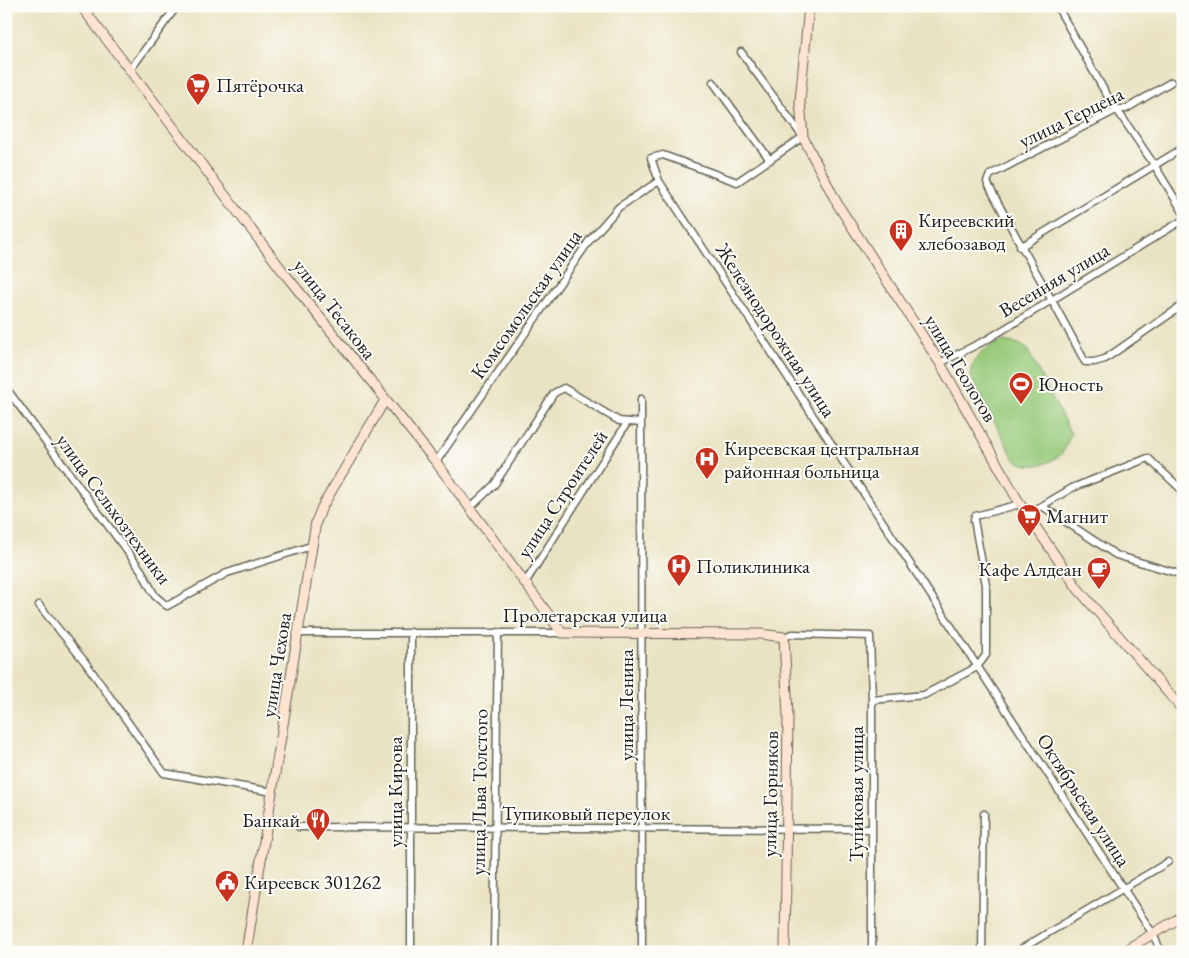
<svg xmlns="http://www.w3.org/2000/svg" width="1189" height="958" font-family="'EB Garamond',serif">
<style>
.green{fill:#97ca7a;stroke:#5a734b}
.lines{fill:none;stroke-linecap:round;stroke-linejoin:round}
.minor-casing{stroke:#646256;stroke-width:9}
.secondary-casing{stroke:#646256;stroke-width:11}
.minor{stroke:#fff;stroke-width:6}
.secondary{stroke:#fde4d1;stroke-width:9}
.labels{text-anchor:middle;stroke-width:4;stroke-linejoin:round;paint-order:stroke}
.poi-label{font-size:20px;fill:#1c1c1c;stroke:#fdfcf7;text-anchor:start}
.street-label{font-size:20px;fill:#1c1c1c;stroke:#fdfcf7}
</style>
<rect width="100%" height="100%" fill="#fdfcf7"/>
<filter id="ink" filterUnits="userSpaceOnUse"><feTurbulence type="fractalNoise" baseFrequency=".02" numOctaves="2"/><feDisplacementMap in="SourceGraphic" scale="10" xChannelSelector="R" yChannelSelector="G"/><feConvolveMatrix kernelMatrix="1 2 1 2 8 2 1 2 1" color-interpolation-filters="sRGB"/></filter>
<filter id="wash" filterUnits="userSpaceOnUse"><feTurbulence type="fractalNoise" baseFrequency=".0096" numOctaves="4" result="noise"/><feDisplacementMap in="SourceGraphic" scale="20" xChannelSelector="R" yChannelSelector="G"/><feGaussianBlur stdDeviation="1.12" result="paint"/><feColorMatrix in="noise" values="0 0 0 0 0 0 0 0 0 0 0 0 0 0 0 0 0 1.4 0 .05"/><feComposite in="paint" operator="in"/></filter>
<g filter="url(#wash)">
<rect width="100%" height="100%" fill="#eae3c3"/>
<path class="green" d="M 1003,341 L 1019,344 L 1027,349 L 1071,434 C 1068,440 1066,448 1062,453 C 1049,466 1028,470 1014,459 L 970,375 C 972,357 986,347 1003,341 Z"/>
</g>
<g filter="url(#ink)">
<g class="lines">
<defs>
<path id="minor" d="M 1057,6 L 1105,92 L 1155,166 L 1183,212
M 741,52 L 803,137 L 737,182 L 663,155 L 651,158 L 659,181 L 1153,934 L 1161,952
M 130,70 L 177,6
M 713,82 L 770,160
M 1171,82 L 1126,109 L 1118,109 L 990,175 L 987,182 C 1018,243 1054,301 1085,362 L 1094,362 L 1105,359 L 1183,305
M 1020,247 L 1183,148
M 940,363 L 988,339 L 1183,220
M 6,388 L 141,570 L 155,596 L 167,606 L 227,573 L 311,546
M 641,399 L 642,952
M 436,462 L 589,241 L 619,207 L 659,181
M 1042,506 L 1116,555 L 1183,575
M 471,507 L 494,485 L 554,393 L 564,388 L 619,421 L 641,423
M 1028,514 L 1072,488 L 1148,458 L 1183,491
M 525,583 L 627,423
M 39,605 L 85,662 L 164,773 L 273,792
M 411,632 L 411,952
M 300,633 L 562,633
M 784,637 L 792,634 L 870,636 L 872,700 L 872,952
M 872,700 L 924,695 L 977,667 L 986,655 L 986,585 L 974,520 L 975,516 L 1020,504
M 299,827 L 872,829
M 494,952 L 498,632
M 982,952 L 984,814
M 1016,952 L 1168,862"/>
<path id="secondary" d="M 81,6 L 285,274 L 436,462 L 562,633 L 760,634 L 784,637 L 788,716 L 785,952
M 809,6 L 800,101 L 803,137 L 838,205 L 940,363 L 1020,504 L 1078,589 L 1183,710
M 246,952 L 316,522 L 322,507 L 385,400
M 1122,952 L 1183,916"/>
</defs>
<use href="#minor" class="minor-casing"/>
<use href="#secondary" class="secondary-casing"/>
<use href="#minor" class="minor"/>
<use href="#secondary" class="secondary"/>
</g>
</g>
<defs>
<symbol id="supermarket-pin" viewBox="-11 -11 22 30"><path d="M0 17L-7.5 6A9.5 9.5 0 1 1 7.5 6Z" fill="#c8321e" stroke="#fdfcf7"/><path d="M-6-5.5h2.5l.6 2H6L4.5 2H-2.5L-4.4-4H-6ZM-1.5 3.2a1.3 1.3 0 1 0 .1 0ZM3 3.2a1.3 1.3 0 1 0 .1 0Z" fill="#fff"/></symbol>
<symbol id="building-pin" viewBox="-11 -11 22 30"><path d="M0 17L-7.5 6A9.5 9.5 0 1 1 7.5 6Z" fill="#c8321e" stroke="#fdfcf7"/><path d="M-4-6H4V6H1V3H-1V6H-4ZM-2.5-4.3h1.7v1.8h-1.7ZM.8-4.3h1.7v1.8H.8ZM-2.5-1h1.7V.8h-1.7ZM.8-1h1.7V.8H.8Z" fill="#fff"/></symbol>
<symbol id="stadium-pin" viewBox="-11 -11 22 30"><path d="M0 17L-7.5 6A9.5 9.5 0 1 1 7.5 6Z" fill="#c8321e" stroke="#fdfcf7"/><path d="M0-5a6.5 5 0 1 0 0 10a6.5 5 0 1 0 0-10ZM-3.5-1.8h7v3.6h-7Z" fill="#fff"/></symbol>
<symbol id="hospital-pin" viewBox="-11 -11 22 30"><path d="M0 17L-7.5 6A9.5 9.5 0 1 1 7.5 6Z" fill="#c8321e" stroke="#fdfcf7"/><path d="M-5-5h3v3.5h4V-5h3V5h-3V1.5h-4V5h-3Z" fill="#fff"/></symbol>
<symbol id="cafe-pin" viewBox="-11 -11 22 30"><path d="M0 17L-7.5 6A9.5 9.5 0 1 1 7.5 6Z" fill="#c8321e" stroke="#fdfcf7"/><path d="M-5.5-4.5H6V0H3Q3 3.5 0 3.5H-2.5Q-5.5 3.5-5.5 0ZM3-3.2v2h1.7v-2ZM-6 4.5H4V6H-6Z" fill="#fff"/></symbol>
<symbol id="restaurant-pin" viewBox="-11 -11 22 30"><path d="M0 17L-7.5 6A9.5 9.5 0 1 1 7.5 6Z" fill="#c8321e" stroke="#fdfcf7"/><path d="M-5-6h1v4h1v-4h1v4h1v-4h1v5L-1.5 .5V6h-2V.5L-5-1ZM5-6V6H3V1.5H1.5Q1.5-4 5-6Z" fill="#fff"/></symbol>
<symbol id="civic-pin" viewBox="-11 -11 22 30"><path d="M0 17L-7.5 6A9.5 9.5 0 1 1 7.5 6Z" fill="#c8321e" stroke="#fdfcf7"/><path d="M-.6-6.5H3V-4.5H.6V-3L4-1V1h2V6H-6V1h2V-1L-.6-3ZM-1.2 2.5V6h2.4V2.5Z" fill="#fff"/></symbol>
</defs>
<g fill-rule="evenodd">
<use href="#supermarket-pin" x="184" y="71" width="28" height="38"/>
<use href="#building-pin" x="887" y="217" width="28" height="38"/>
<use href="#stadium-pin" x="1007" y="370" width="28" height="38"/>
<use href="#hospital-pin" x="693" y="445" width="28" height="38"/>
<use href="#supermarket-pin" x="1015" y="502" width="28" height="38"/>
<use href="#hospital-pin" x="665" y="552" width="28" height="38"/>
<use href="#cafe-pin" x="1085" y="555" width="28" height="38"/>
<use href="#restaurant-pin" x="304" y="806" width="28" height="38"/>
<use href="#civic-pin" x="213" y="868" width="28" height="38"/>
</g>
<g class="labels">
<g class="poi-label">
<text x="216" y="92">Пятёрочка</text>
<text x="918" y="227">Киреевский<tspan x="918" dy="23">хлебозавод</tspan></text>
<text x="1038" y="391">Юность</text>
<text x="724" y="455">Киреевская центральная<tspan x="724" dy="23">районная больница</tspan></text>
<text x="1046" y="523">Магнит</text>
<text x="696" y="573">Поликлиника</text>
<text x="1082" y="576" text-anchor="end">Кафе Алдеан</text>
<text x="300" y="827" text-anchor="end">Банкай</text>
<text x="244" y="889">Киреевск 301262</text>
</g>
<g class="street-label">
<text transform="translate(1071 117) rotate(-26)" y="7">улица Герцена</text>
<text transform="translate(1054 280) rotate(-31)" y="7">Весенняя улица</text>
<text transform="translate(526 304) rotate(-55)" y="7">Комсомольская улица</text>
<text transform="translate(335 309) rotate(52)" y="7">улица Тесакова</text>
<text transform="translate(776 330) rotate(57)" y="7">Железнодорожная улица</text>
<text transform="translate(961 368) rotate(59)" y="7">улица Геологов</text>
<text transform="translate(562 494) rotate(-57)" y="7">улица Строителей</text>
<text transform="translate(114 509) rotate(54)" y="7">улица Сельхозтехники</text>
<text x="585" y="622">Пролетарская улица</text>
<text transform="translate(276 665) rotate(-81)" y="7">улица Чехова</text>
<text transform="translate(626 705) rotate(-90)" y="7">улица Ленина</text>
<text transform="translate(395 792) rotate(-90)" y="7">улица Кирова</text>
<text transform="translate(479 792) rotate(-89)" y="7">улица Льва Толстого</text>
<text transform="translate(770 794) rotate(-89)" y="7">улица Горняков</text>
<text transform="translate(856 794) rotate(-90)" y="7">Тупиковая улица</text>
<text transform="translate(1084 800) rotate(57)" y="7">Октябрьская улица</text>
<text x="586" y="820">Тупиковый переулок</text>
</g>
</g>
<rect width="1189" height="958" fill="none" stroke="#fdfcf7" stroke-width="25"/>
</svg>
